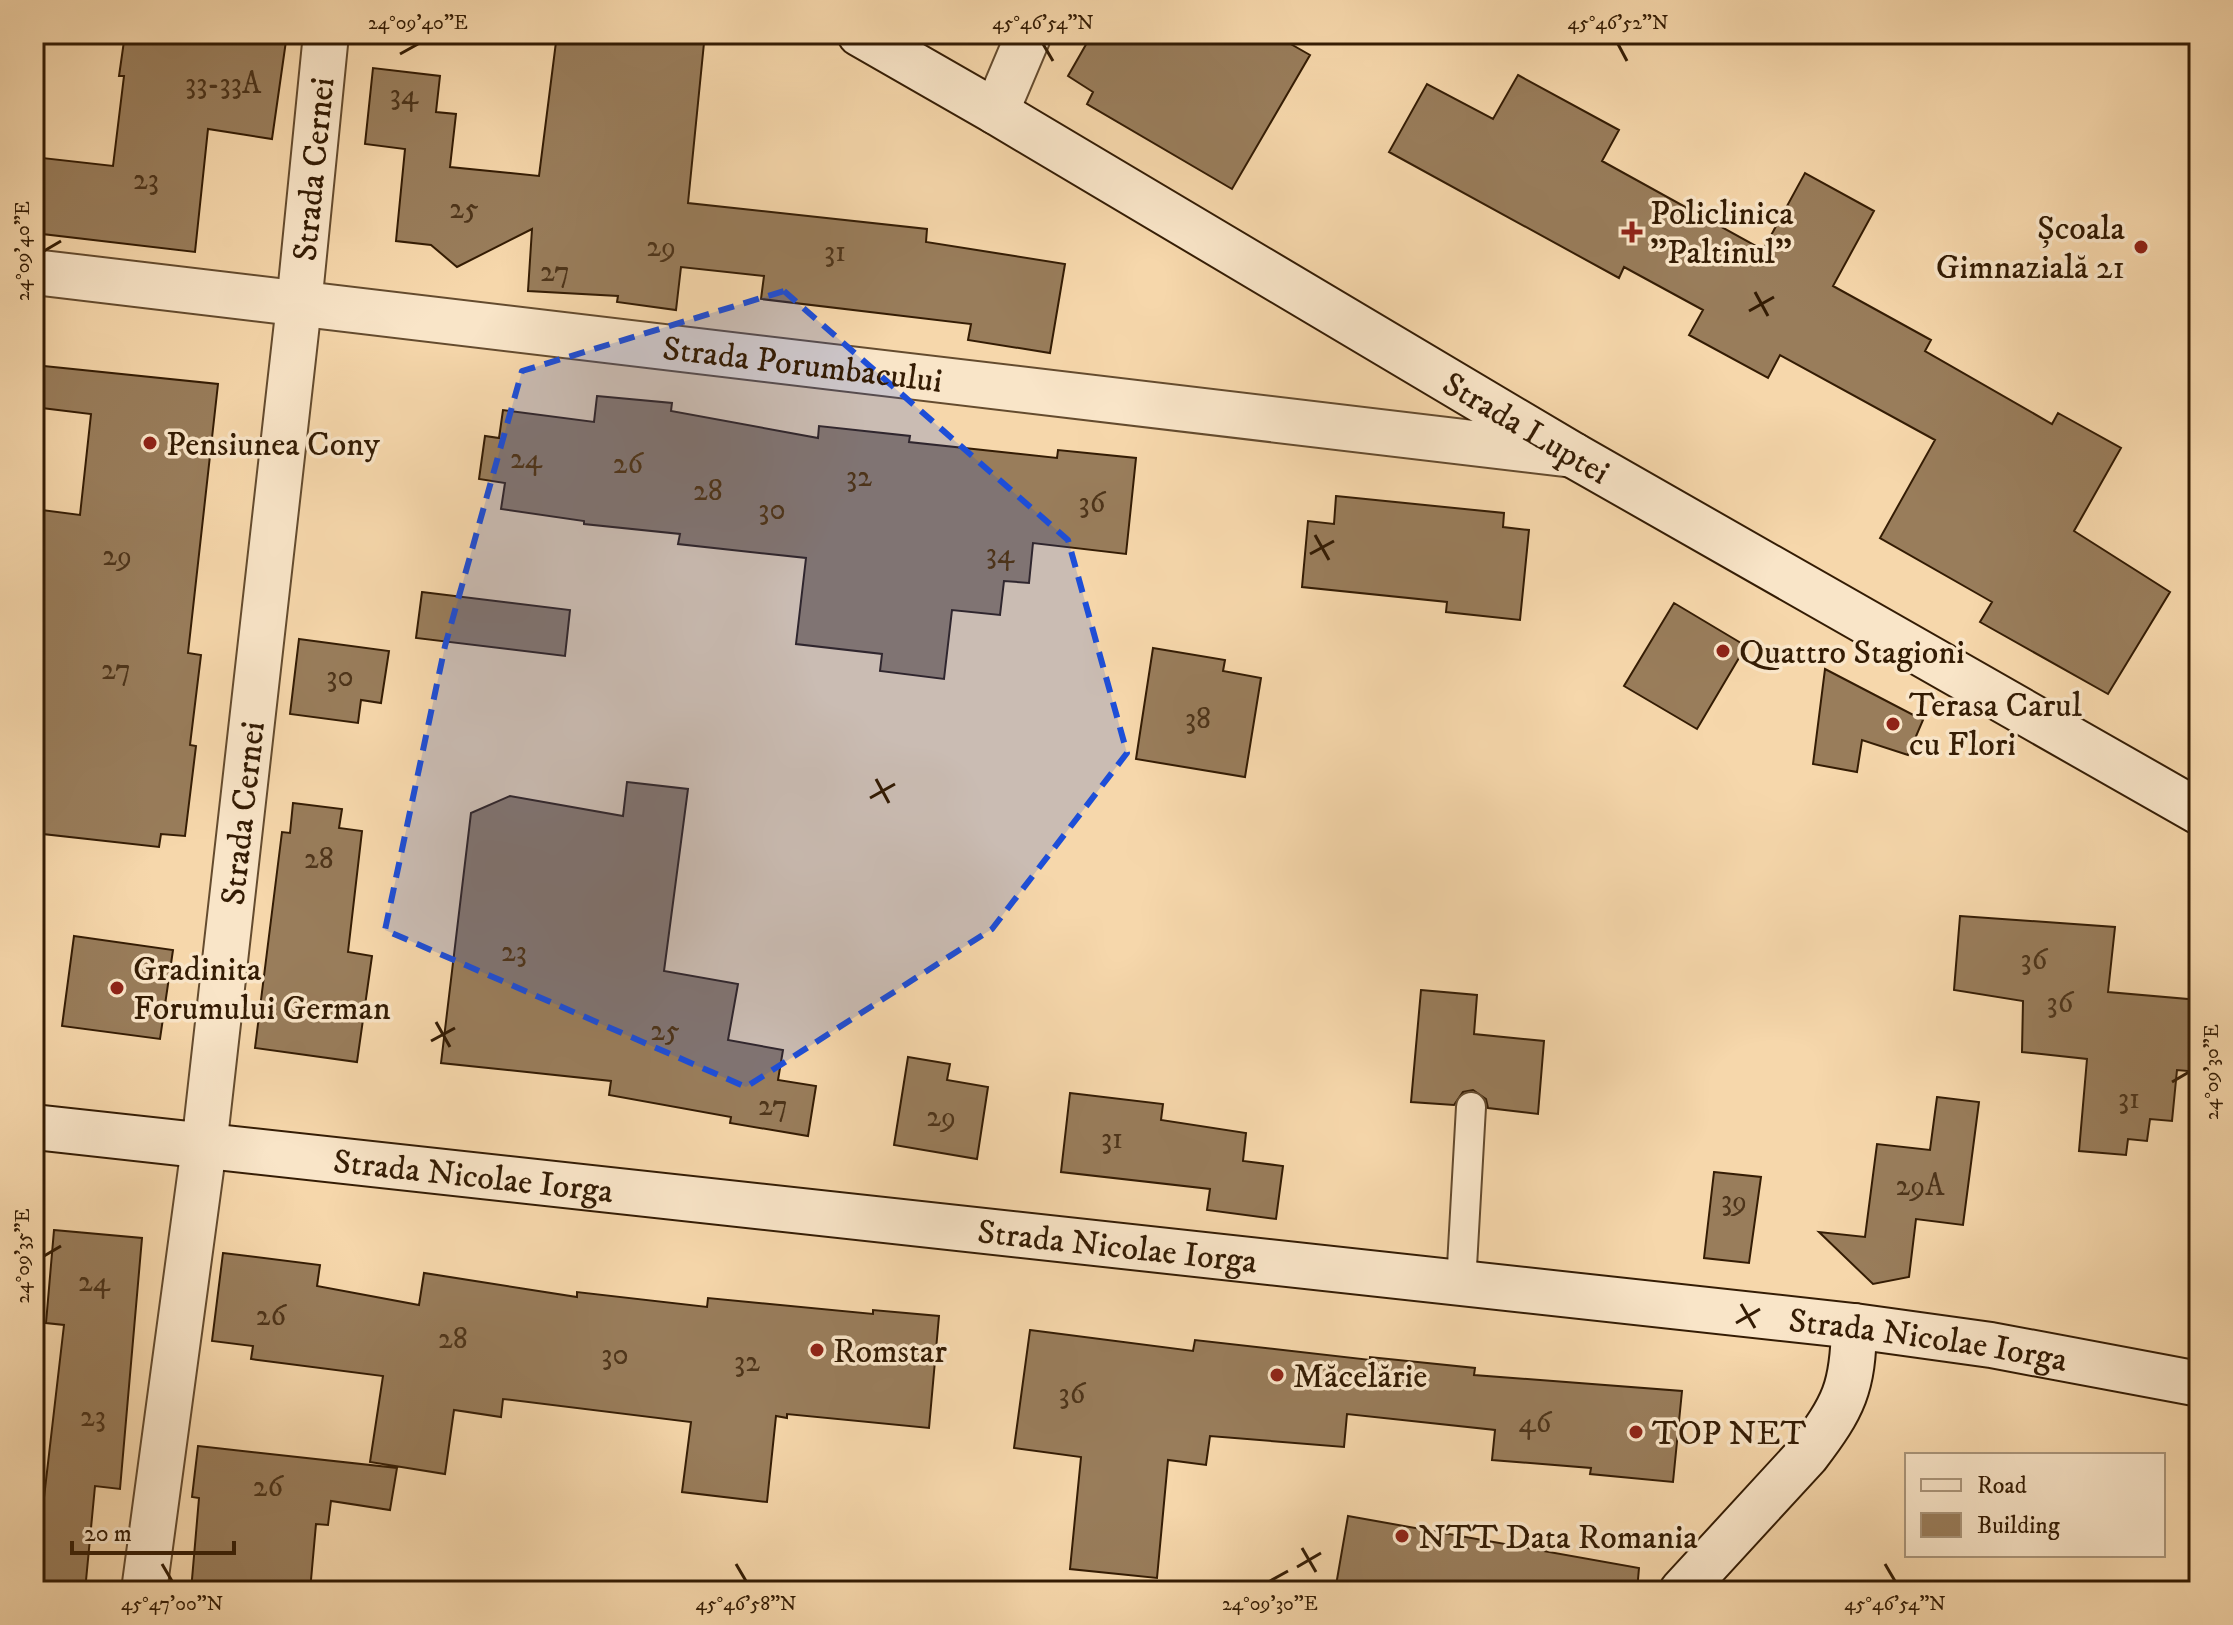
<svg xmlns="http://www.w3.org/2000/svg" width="2233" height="1625" font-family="'IM FELL DW Pica',serif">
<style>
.building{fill:#997d5b;stroke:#341c04;stroke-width:2}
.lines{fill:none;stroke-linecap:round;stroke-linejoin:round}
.lane-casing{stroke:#644b2e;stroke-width:32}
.street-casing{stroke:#644b2e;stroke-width:48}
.secondary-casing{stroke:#341c04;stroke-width:48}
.lane{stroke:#f9e5c8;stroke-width:28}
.street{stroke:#f9e5c8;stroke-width:44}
.secondary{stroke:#f9e5c8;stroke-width:44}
.marked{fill:#1d4ed8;fill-opacity:0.2;stroke:#1d4ed8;stroke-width:6;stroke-dasharray:16 10;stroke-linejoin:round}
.ticks{fill:none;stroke:#341c04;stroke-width:3}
.poi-dot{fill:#8f2418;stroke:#f9e5c8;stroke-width:3}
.labels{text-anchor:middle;stroke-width:7;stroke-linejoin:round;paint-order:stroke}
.number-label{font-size:30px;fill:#4d341a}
.street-label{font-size:34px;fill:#341c04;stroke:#f9e5c8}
.poi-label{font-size:34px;fill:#341c04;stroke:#f9e5c8;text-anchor:start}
.neatline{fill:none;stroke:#341c04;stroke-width:3}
.ticks-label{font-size:20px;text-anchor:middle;fill:#341c04}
</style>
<rect width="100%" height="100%" fill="#f6d7ab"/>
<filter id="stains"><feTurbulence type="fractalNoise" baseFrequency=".0025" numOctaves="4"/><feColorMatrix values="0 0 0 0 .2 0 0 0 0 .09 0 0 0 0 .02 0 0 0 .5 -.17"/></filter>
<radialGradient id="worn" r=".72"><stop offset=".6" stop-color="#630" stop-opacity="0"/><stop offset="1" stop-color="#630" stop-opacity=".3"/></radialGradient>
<path class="building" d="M 125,34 L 207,43 L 208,34 L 287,34 L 272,139 L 208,129 L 195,252 L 34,233 L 34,157 L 113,166 L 124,76 L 119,76 Z
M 557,34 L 609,34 L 704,43 L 688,203 L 927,229 L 926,242 L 1065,264 L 1050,353 L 968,340 L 971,324 L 761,299 L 764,276 L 681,267 L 676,310 L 617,302 L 618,296 L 528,291 L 532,229 L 457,267 L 431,245 L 396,241 L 405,149 L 365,144 L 373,68 L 440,76 L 436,112 L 456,114 L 450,167 L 539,176 Z
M 1092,34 L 1273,34 L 1310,55 L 1232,189 L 1087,104 L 1093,92 L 1068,76 Z
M 1518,75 L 1619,130 L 1602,161 L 1763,250 L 1805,173 L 1874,211 L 1833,286 L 1931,340 L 1925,351 L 2052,424 L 2058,413 L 2121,448 L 2074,531 L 2170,592 L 2108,694 L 1980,622 L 1992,602 L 1880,538 L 1935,440 L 1780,355 L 1768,378 L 1689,335 L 1703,310 L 1624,267 L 1619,278 L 1389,152 L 1427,84 L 1493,119 Z
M 34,365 L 218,384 L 188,653 L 201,655 L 190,745 L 196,746 L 185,836 L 161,834 L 159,847 L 34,833 L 34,509 L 80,515 L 91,414 L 34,407 Z
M 597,396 L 672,403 L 671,411 L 818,438 L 819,426 L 910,436 L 909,442 L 1057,458 L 1058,450 L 1136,458 L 1126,554 L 1033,543 L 1029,583 L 1004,581 L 1000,615 L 952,610 L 944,679 L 880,671 L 882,654 L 796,644 L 806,558 L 678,544 L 680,534 L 584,524 L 584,521 L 501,509 L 505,483 L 479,479 L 485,436 L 499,438 L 503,410 L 594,422 Z
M 1336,496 L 1504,513 L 1503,527 L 1529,530 L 1520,620 L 1446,612 L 1447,602 L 1302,587 L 1308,521 L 1334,524 Z
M 422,592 L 570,610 L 565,656 L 416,638 Z
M 1674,603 L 1746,646 L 1697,729 L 1624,686 Z
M 299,639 L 389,651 L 381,703 L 361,700 L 358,723 L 290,714 Z
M 1153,648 L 1225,660 L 1223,671 L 1261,678 L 1245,777 L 1136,759 Z
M 1825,669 L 1923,720 L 1908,755 L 1862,740 L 1857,772 L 1813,764 Z
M 627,782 L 688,789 L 664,971 L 738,984 L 728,1040 L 783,1050 L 778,1080 L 816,1086 L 808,1136 L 730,1123 L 731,1117 L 609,1095 L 611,1081 L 441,1063 L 471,813 L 510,796 L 623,816 Z
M 293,803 L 342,809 L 339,828 L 362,831 L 348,952 L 372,956 L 357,1062 L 255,1048 L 282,832 L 290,833 Z
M 1960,916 L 2115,927 L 2108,992 L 2199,1000 L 2199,1072 L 2177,1070 L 2172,1121 L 2150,1119 L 2147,1141 L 2128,1139 L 2126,1155 L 2079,1151 L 2087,1059 L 2022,1052 L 2023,1001 L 1954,990 Z
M 74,936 L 173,950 L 160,1039 L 62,1026 Z
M 1421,990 L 1477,995 L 1474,1034 L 1544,1041 L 1538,1114 L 1488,1108 L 1486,1099 L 1473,1090 L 1463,1092 L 1454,1105 L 1411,1102 Z
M 908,1057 L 950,1064 L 947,1080 L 988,1087 L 977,1159 L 894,1145 Z
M 1070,1093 L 1163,1104 L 1161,1120 L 1246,1133 L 1243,1161 L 1283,1166 L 1276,1219 L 1207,1210 L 1210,1189 L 1061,1172 Z
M 1937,1097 L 1979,1102 L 1963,1225 L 1916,1219 L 1909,1277 L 1873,1284 L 1819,1232 L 1865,1237 L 1877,1144 L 1930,1150 Z
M 1714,1172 L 1761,1177 L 1749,1263 L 1704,1258 Z
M 54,1230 L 142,1238 L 120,1489 L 95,1486 L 85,1591 L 34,1591 L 34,1531 L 40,1532 L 64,1325 L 46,1323 Z
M 223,1253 L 320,1265 L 317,1286 L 419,1305 L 424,1273 L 577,1297 L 577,1292 L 707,1307 L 708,1298 L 873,1314 L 873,1310 L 939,1316 L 929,1428 L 787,1414 L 787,1418 L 776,1416 L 767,1502 L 682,1492 L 691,1422 L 503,1399 L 501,1417 L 454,1410 L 445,1474 L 370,1462 L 383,1376 L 251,1359 L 253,1346 L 212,1341 Z
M 1030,1330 L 1193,1351 L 1195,1340 L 1370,1360 L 1370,1357 L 1475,1368 L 1474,1375 L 1682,1391 L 1673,1482 L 1590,1474 L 1591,1468 L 1492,1460 L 1495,1430 L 1347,1414 L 1344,1447 L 1210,1436 L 1206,1465 L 1168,1460 L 1157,1578 L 1070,1569 L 1081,1457 L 1014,1448 Z
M 198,1446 L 397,1468 L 390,1510 L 331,1501 L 328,1525 L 316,1524 L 310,1591 L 191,1591 L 199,1498 L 192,1497 Z
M 1348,1516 L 1639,1568 L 1637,1591 L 1335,1591 Z"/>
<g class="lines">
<defs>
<path id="lane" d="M 1461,1284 L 1471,1107"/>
<g id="street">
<path d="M 996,112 L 1029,34"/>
<path id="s1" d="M 34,272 L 1573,455"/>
<path id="s2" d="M 144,1591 L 204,1147 L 299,305 L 326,34"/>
</g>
<g id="secondary">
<path id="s3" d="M 860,34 L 996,112 L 1573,455 L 2199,812"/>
<path id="s4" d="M 34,1127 L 1854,1326 L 1991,1345 L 2199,1384"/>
<path d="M 1682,1591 L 1807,1455 C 1844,1406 1853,1388 1854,1326"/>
</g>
</defs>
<use href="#lane" class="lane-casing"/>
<use href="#street" class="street-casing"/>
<use href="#secondary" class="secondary-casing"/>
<use href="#lane" class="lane"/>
<use href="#street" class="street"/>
<use href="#secondary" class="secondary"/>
</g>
<path class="marked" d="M 784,291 L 1068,540 L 1127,753 L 992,929 L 746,1087 L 385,930 L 445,646 L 522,371 Z"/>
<path class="ticks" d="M 1043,44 L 1053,61M 1618,44 L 1627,61M 400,54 L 418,44M 44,251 L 61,241M 1755,292 L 1768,316M 1749,311 L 1774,297M 1315,535 L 1329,560M 1310,554 L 1334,541M 876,779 L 889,803M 870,798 L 895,784M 436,1022 L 450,1047M 431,1041 L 455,1028M 2172,1082 L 2189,1072M 44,1256 L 61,1246M 1741,1304 L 1755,1328M 1736,1323 L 1760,1309M 1302,1548 L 1316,1572M 162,1564 L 172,1581M 736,1564 L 746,1581M 1885,1564 L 1895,1581M 1297,1567 L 1321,1553M 1270,1581 L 1288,1571"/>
<g class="poi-dot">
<path d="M1628 220h8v8h8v8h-8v8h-8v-8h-8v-8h8z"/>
<circle cx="2141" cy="247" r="8"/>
<circle cx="150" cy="443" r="8"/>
<circle cx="1723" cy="651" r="8"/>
<circle cx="1893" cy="724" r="8"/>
<circle cx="117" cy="988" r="8"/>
<circle cx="817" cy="1350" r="8"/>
<circle cx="1277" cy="1375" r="8"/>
<circle cx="1636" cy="1432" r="8"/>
<circle cx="1402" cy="1536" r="8"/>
</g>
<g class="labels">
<g class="number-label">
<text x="223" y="93">33-33A</text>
<text x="404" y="104">34</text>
<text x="146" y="189">23</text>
<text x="464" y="218">25</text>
<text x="661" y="256">29</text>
<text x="835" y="261">31</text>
<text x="555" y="281">27</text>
<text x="526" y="468">24</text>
<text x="628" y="473">26</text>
<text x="859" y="486">32</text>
<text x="708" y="500">28</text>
<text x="1092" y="512">36</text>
<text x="772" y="519">30</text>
<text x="1000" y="563">34</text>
<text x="117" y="565">29</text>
<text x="116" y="679">27</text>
<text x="340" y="686">30</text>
<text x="1198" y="728">38</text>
<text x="319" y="868">28</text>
<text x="514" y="961">23</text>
<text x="2034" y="969">36</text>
<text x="2060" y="1012">36</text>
<text x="665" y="1040">25</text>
<text x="2129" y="1108">31</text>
<text x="773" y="1115">27</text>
<text x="941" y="1126">29</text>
<text x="1112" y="1148">31</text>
<text x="1920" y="1195">29A</text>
<text x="1734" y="1210">39</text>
<text x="94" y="1291">24</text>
<text x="271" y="1325">26</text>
<text x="453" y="1348">28</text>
<text x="615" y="1364">30</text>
<text x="747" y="1371">32</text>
<text x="1072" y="1403">36</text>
<text x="93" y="1426">23</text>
<text x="1535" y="1432">46</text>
<text x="268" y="1496">26</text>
</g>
<g class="street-label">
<text dy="12" stroke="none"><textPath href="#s2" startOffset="1432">Strada Cernei</textPath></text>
<text dy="12" stroke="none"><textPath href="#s1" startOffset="774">Strada Porumbacului</textPath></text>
<text dy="12" stroke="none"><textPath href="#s3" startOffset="774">Strada Luptei</textPath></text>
<text dy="12" stroke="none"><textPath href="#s2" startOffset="784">Strada Cernei</textPath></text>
<text dy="12" stroke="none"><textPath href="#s4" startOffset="442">Strada Nicolae Iorga</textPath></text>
<text dy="12" stroke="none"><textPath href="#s4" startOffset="1090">Strada Nicolae Iorga</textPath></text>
<text dy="12" stroke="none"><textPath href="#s4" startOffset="1906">Strada Nicolae Iorga</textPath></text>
</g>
<g class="poi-label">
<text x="1650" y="224">Policlinica<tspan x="1650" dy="39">"Paltinul"</tspan></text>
<text x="2125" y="239" text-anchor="end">Școala<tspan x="2125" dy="39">Gimnazială 21</tspan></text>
<text x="166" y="455">Pensiunea Cony</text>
<text x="1739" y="663">Quattro Stagioni</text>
<text x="1909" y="716">Terasa Carul<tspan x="1909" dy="39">cu Flori</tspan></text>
<text x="133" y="980">Gradinita<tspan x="133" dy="39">Forumului German</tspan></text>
<text x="833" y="1362">Romstar</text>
<text x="1293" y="1387">Măcelărie</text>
<text x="1652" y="1444">TOP NET</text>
<text x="1418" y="1548">NTT Data Romania</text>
</g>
</g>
<rect width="2233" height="1625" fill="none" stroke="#f6d7ab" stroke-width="88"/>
<rect x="1905" y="1453" width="260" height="104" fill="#f9e5c8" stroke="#aa957a" stroke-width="2"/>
<rect x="1921" y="1479" width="40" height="12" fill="#f9e5c8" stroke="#aa957a" stroke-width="2"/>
<text x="1977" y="1493" font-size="24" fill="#341c04">Road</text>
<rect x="1921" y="1513" width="40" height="24" fill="#997d5b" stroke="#aa957a" stroke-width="2"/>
<text x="1977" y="1533" font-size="24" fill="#341c04">Building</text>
<path d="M72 1541v12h162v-12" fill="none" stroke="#341c04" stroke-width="4"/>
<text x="84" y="1541" font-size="24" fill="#341c04" stroke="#f9e5c8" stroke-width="6" paint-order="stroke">20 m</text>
<rect x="44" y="44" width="2145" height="1537" class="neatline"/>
<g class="ticks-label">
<text x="418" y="29">24°09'40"E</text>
<text x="1043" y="29">45°46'54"N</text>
<text x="1618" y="29">45°46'52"N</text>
<text transform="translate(22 251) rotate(-90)" y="7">24°09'40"E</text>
<text transform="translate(2211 1072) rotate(-90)" y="7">24°09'30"E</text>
<text transform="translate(22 1256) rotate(-90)" y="7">24°09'35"E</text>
<text x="172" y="1610">45°47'00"N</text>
<text x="746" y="1610">45°46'58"N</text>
<text x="1270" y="1610">24°09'30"E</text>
<text x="1895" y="1610">45°46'54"N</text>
</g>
<rect width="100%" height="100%" filter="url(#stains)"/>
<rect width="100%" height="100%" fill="url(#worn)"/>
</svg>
